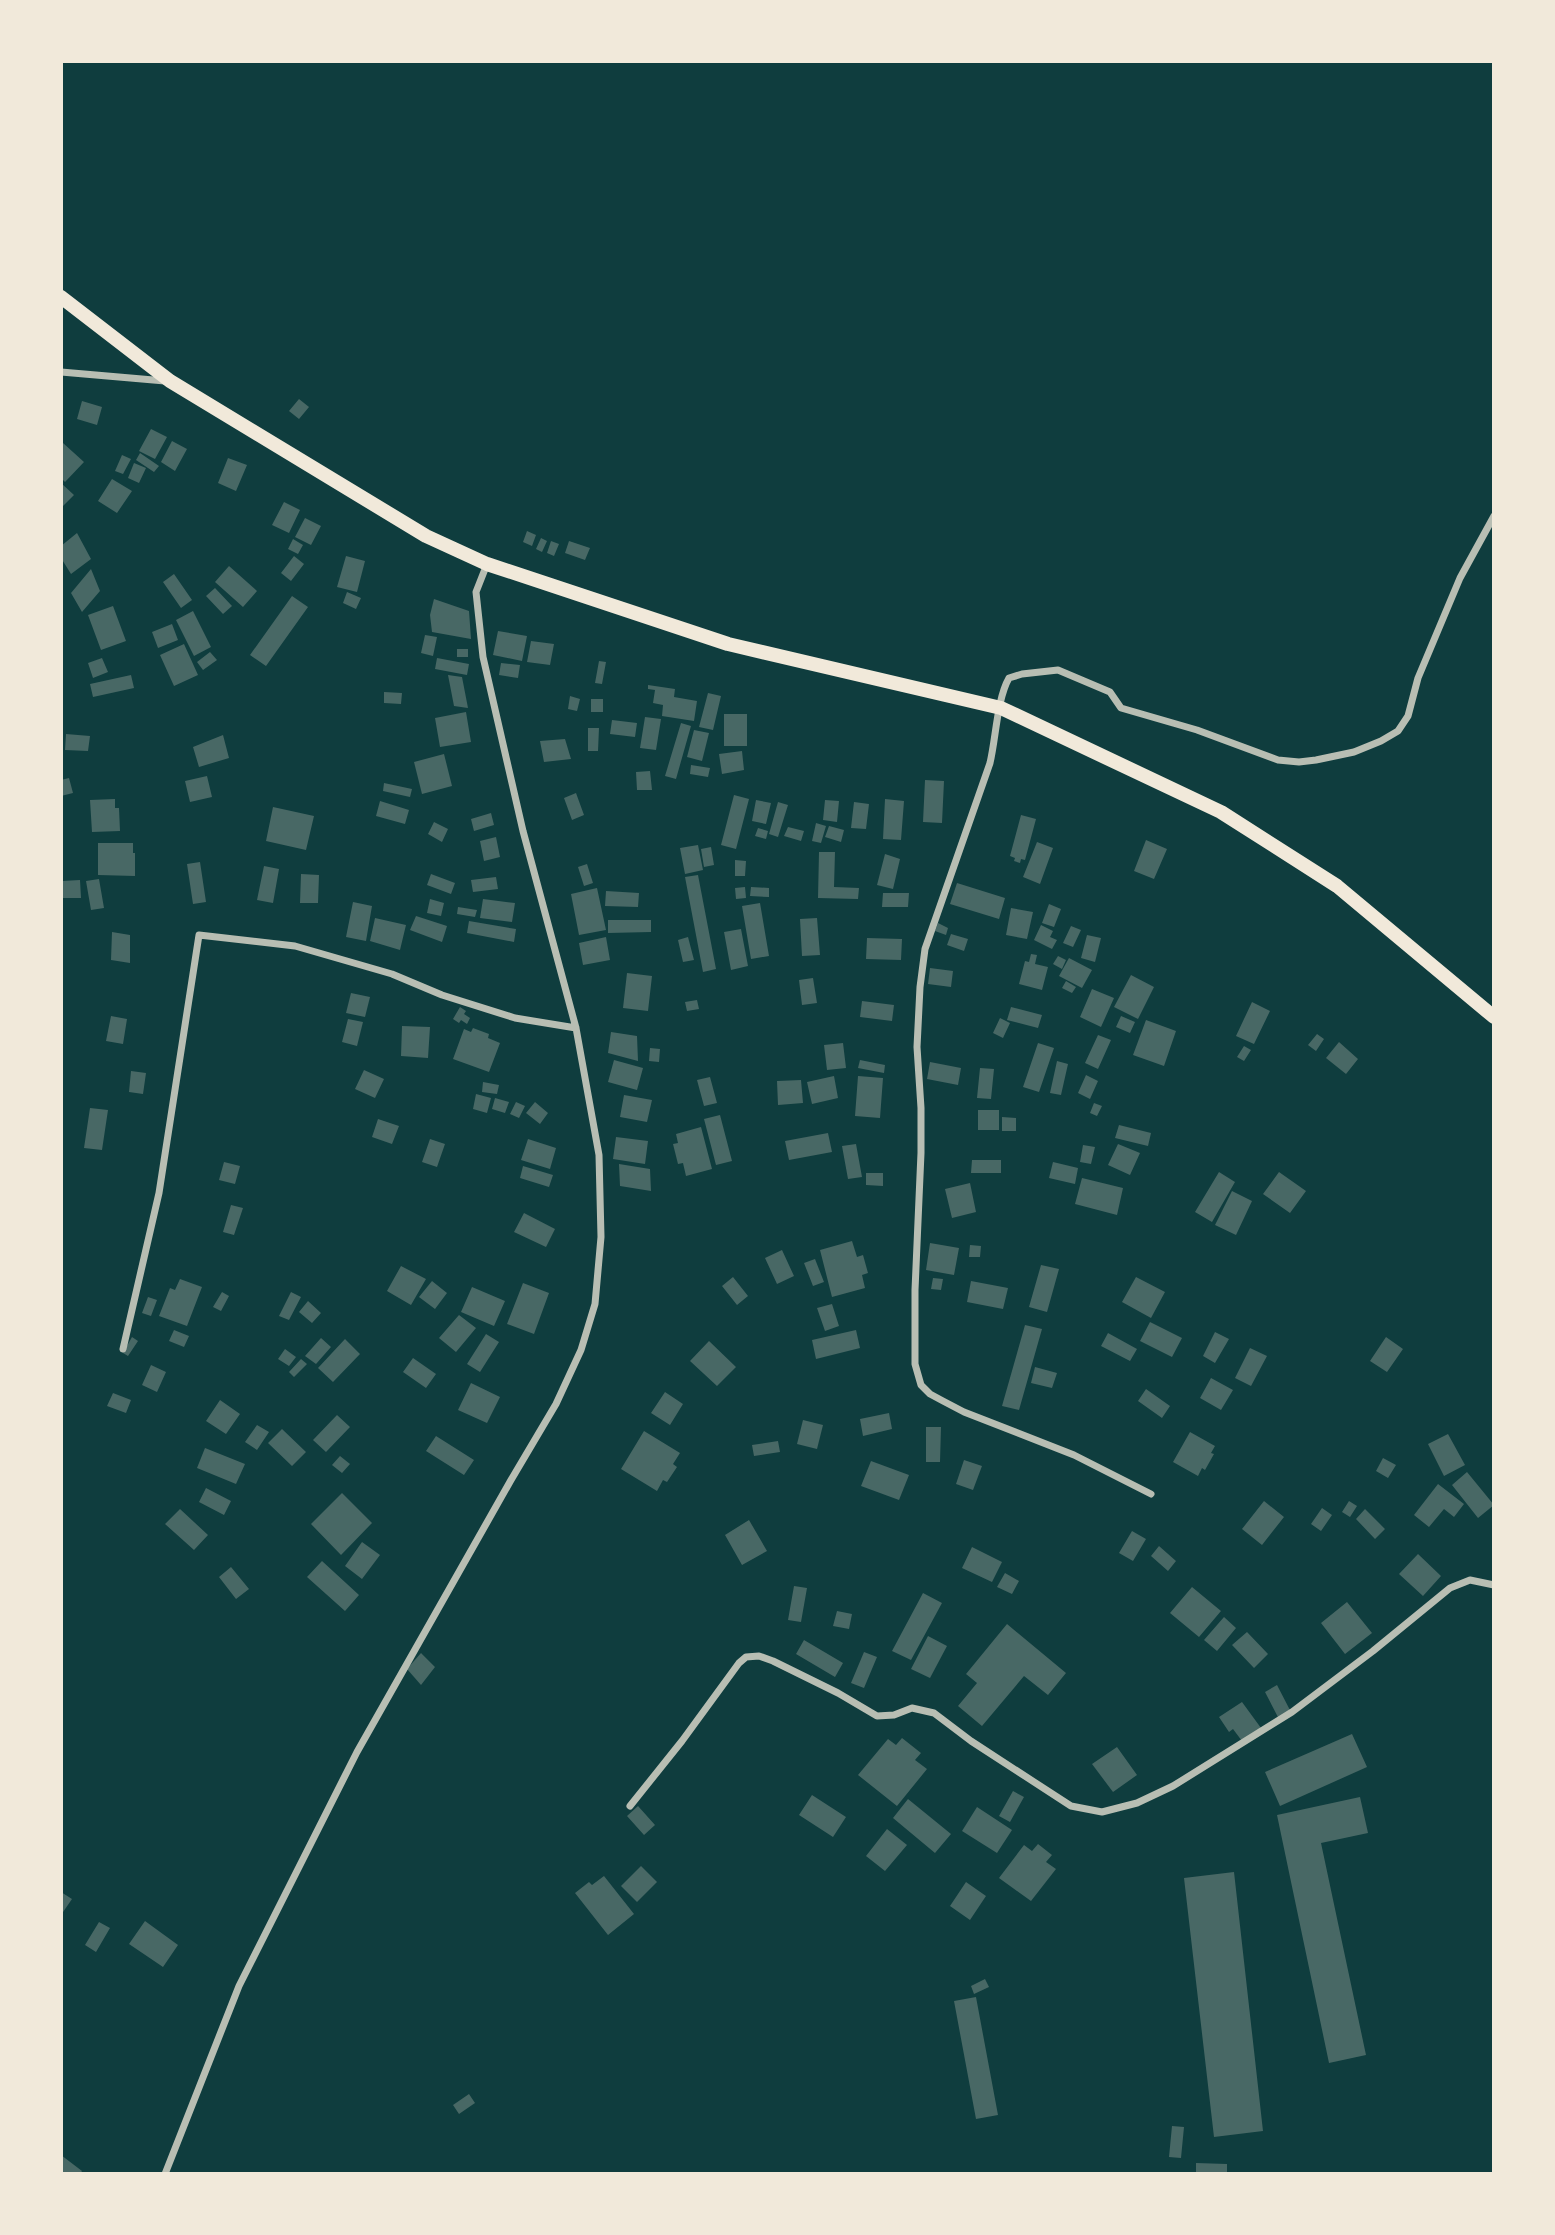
<svg xmlns="http://www.w3.org/2000/svg" width="1555" height="2235" font-family="Commissioner,sans-serif">
<style>
.building{fill:#486865}
.lines{fill:none;stroke-linecap:round;stroke-linejoin:round}
.minor{stroke:#b8beb3;stroke-width:7}
.secondary{stroke:#f1e9da;stroke-width:14}
</style>
<rect width="100%" height="100%" fill="#0f3d3e"/>
<path class="building" d="M 299,399 L 309,407 L 299,419 L 289,411 Z
M 82,401 L 102,407 L 97,425 L 77,419 Z
M 151,429 L 167,437 L 155,459 L 139,451 Z
M 172,441 L 187,449 L 175,471 L 161,462 Z
M 63,443 L 84,462 L 65,482 L 61,478 Z
M 140,453 L 159,466 L 154,472 L 136,460 Z
M 122,455 L 131,459 L 123,474 L 115,471 Z
M 228,458 L 247,465 L 236,491 L 218,483 Z
M 134,463 L 146,468 L 139,483 L 128,478 Z
M 112,479 L 132,491 L 117,513 L 98,501 Z
M 61,483 L 74,495 L 61,508 Z
M 284,502 L 300,510 L 289,533 L 272,525 Z
M 305,518 L 321,526 L 311,545 L 295,537 Z
M 527,531 L 536,535 L 532,546 L 523,542 Z
M 77,533 L 91,559 L 71,574 L 61,558 L 61,546 Z
M 541,538 L 547,541 L 542,552 L 536,549 Z
M 293,539 L 303,545 L 298,554 L 288,549 Z
M 551,541 L 559,544 L 554,556 L 547,553 Z
M 569,541 L 590,548 L 585,560 L 565,553 Z
M 294,556 L 304,564 L 291,581 L 281,573 Z
M 346,556 L 365,561 L 357,592 L 337,587 Z
M 229,566 L 257,591 L 243,607 L 215,582 Z
M 91,569 L 100,591 L 82,612 L 71,593 Z
M 174,574 L 192,600 L 181,608 L 163,582 Z
M 215,588 L 232,606 L 223,614 L 206,596 Z
M 347,592 L 361,598 L 356,609 L 343,603 Z
M 292,596 L 308,607 L 266,666 L 250,655 Z
M 434,599 L 469,611 L 471,639 L 432,632 L 430,615 Z
M 113,606 L 126,641 L 101,650 L 88,615 Z
M 193,611 L 211,647 L 194,656 L 176,620 Z
M 172,624 L 178,640 L 158,648 L 152,632 Z
M 498,631 L 527,636 L 522,661 L 493,655 Z
M 425,635 L 437,637 L 433,656 L 421,653 Z
M 531,641 L 554,644 L 550,665 L 527,662 Z
M 184,644 L 198,675 L 174,686 L 160,655 Z
M 457,649 L 468,649 L 468,657 L 457,657 Z
M 210,652 L 217,660 L 203,670 L 197,662 Z
M 102,658 L 108,672 L 93,678 L 88,663 Z
M 437,658 L 469,664 L 467,675 L 435,669 Z
M 599,661 L 606,662 L 602,684 L 595,683 Z
M 501,663 L 520,665 L 518,678 L 499,675 Z
M 131,675 L 134,688 L 93,697 L 90,684 Z
M 448,675 L 462,677 L 468,708 L 454,706 Z
M 648,685 L 675,689 L 674,697 L 697,701 L 694,721 L 662,716 L 663,705 L 653,703 L 655,690 L 648,689 Z
M 384,692 L 402,693 L 401,704 L 384,703 Z
M 708,693 L 721,696 L 713,730 L 699,727 Z
M 570,696 L 580,699 L 577,711 L 568,709 Z
M 591,699 L 603,699 L 603,712 L 591,712 Z
M 466,712 L 471,742 L 440,747 L 435,718 Z
M 724,714 L 747,714 L 747,746 L 724,746 Z
M 645,717 L 661,719 L 656,750 L 640,748 Z
M 612,720 L 637,723 L 635,737 L 610,734 Z
M 681,723 L 691,726 L 676,779 L 665,776 Z
M 588,728 L 599,728 L 598,751 L 588,751 Z
M 694,730 L 709,733 L 702,761 L 687,757 Z
M 66,734 L 90,736 L 88,751 L 65,750 Z
M 223,735 L 229,758 L 199,767 L 193,747 Z
M 565,739 L 571,759 L 544,762 L 540,741 Z
M 742,751 L 744,770 L 722,774 L 719,754 Z
M 444,754 L 452,786 L 422,794 L 414,762 Z
M 691,765 L 710,768 L 708,777 L 690,774 Z
M 650,771 L 652,790 L 637,790 L 636,772 Z
M 207,776 L 212,797 L 190,802 L 185,781 Z
M 69,778 L 73,793 L 61,796 L 61,780 Z
M 925,780 L 944,781 L 942,823 L 923,822 Z
M 384,783 L 412,789 L 410,797 L 383,791 Z
M 576,793 L 584,815 L 572,820 L 564,798 Z
M 734,795 L 749,799 L 736,849 L 721,845 Z
M 115,799 L 115,808 L 119,808 L 120,831 L 92,832 L 90,800 Z
M 885,799 L 904,801 L 901,840 L 883,839 Z
M 756,800 L 771,803 L 766,824 L 752,821 Z
M 825,800 L 839,801 L 837,822 L 823,820 Z
M 380,801 L 409,810 L 405,824 L 376,816 Z
M 778,802 L 788,805 L 778,837 L 769,834 Z
M 854,802 L 869,804 L 866,829 L 851,828 Z
M 273,807 L 314,816 L 306,850 L 266,841 Z
M 491,813 L 494,825 L 474,831 L 471,819 Z
M 1021,815 L 1036,819 L 1025,860 L 1021,859 L 1020,863 L 1014,861 L 1015,858 L 1010,856 Z
M 434,822 L 448,829 L 442,842 L 428,834 Z
M 816,823 L 826,826 L 821,843 L 812,841 Z
M 829,826 L 844,830 L 841,842 L 825,837 Z
M 788,827 L 804,831 L 801,841 L 784,836 Z
M 758,828 L 768,831 L 766,839 L 755,836 Z
M 496,837 L 500,857 L 484,861 L 480,841 Z
M 1146,840 L 1167,849 L 1154,879 L 1134,871 Z
M 1037,842 L 1053,848 L 1040,884 L 1023,877 Z
M 98,843 L 133,843 L 133,853 L 135,853 L 135,876 L 98,875 Z
M 698,845 L 703,870 L 685,874 L 680,848 Z
M 711,847 L 714,865 L 704,867 L 701,849 Z
M 819,852 L 835,852 L 834,887 L 859,888 L 858,899 L 818,898 Z
M 885,854 L 900,859 L 893,889 L 877,885 Z
M 735,860 L 746,861 L 745,876 L 735,876 Z
M 200,862 L 206,902 L 193,904 L 187,864 Z
M 587,864 L 593,883 L 584,886 L 578,867 Z
M 264,866 L 279,869 L 273,903 L 257,900 Z
M 301,874 L 319,875 L 318,903 L 300,903 Z
M 431,874 L 455,883 L 451,894 L 427,885 Z
M 698,875 L 716,969 L 703,972 L 685,877 Z
M 496,877 L 498,889 L 473,892 L 471,880 Z
M 99,879 L 104,908 L 91,910 L 86,881 Z
M 80,880 L 81,898 L 62,898 L 62,881 Z
M 957,883 L 1005,898 L 999,919 L 950,904 Z
M 745,887 L 746,898 L 736,899 L 735,888 Z
M 751,887 L 769,888 L 769,897 L 750,896 Z
M 597,888 L 606,930 L 579,935 L 571,894 Z
M 606,891 L 639,893 L 638,907 L 605,906 Z
M 883,893 L 909,893 L 908,907 L 882,907 Z
M 430,899 L 444,903 L 441,916 L 427,913 Z
M 483,899 L 515,903 L 512,922 L 480,918 Z
M 353,902 L 372,906 L 366,941 L 346,937 Z
M 760,903 L 769,956 L 751,959 L 742,906 Z
M 1049,904 L 1061,909 L 1054,927 L 1042,923 Z
M 458,907 L 477,910 L 475,917 L 457,914 Z
M 1011,908 L 1033,912 L 1027,939 L 1006,935 Z
M 416,916 L 447,926 L 442,942 L 410,930 Z
M 375,918 L 406,925 L 400,950 L 370,941 Z
M 817,918 L 820,955 L 802,956 L 800,919 Z
M 608,920 L 651,920 L 651,932 L 608,933 Z
M 469,921 L 516,929 L 514,942 L 467,933 Z
M 938,923 L 948,928 L 946,935 L 935,931 Z
M 1041,925 L 1053,931 L 1050,937 L 1057,940 L 1052,949 L 1034,940 Z
M 1071,926 L 1081,930 L 1073,947 L 1063,943 Z
M 741,929 L 748,966 L 731,970 L 724,932 Z
M 112,932 L 130,935 L 130,963 L 111,960 Z
M 951,934 L 968,939 L 964,951 L 947,945 Z
M 1087,935 L 1101,938 L 1095,962 L 1081,958 Z
M 606,937 L 610,960 L 583,965 L 579,943 Z
M 688,937 L 694,960 L 683,962 L 678,940 Z
M 867,938 L 902,939 L 901,960 L 866,959 Z
M 1031,954 L 1037,955 L 1035,964 L 1048,967 L 1042,990 L 1019,984 L 1025,961 L 1029,962 Z
M 1058,956 L 1066,960 L 1062,969 L 1053,964 Z
M 1069,958 L 1092,970 L 1082,988 L 1059,976 Z
M 930,968 L 953,971 L 951,987 L 928,984 Z
M 627,973 L 652,976 L 648,1011 L 623,1008 Z
M 1131,975 L 1154,987 L 1138,1019 L 1114,1007 Z
M 813,978 L 817,1003 L 802,1005 L 799,980 Z
M 1066,981 L 1076,987 L 1072,993 L 1062,988 Z
M 1092,989 L 1114,998 L 1101,1027 L 1080,1017 Z
M 351,993 L 370,997 L 365,1017 L 346,1013 Z
M 697,1000 L 699,1009 L 687,1011 L 685,1002 Z
M 862,1001 L 894,1005 L 892,1021 L 860,1017 Z
M 1252,1002 L 1270,1011 L 1254,1044 L 1236,1036 Z
M 460,1007 L 466,1011 L 464,1014 L 470,1018 L 467,1024 L 461,1020 L 459,1023 L 453,1019 Z
M 1011,1007 L 1042,1015 L 1038,1028 L 1007,1020 Z
M 111,1016 L 127,1019 L 123,1044 L 106,1041 Z
M 1121,1016 L 1135,1022 L 1130,1033 L 1116,1027 Z
M 1000,1018 L 1010,1023 L 1003,1038 L 993,1033 Z
M 348,1019 L 363,1022 L 357,1046 L 342,1042 Z
M 1146,1020 L 1176,1031 L 1164,1066 L 1133,1055 Z
M 402,1026 L 430,1027 L 428,1058 L 401,1056 Z
M 473,1028 L 489,1034 L 488,1038 L 500,1043 L 489,1072 L 453,1059 L 464,1029 L 471,1032 Z
M 611,1032 L 637,1036 L 638,1061 L 608,1053 Z
M 1317,1034 L 1324,1039 L 1316,1051 L 1308,1045 Z
M 1098,1035 L 1111,1040 L 1098,1069 L 1085,1063 Z
M 1339,1042 L 1358,1059 L 1346,1074 L 1326,1058 Z
M 843,1043 L 846,1068 L 827,1070 L 824,1045 Z
M 1038,1043 L 1054,1048 L 1039,1092 L 1023,1087 Z
M 1244,1046 L 1251,1050 L 1244,1061 L 1237,1057 Z
M 650,1048 L 660,1049 L 659,1062 L 649,1061 Z
M 614,1060 L 643,1068 L 637,1090 L 608,1082 Z
M 860,1060 L 885,1065 L 884,1073 L 858,1068 Z
M 1057,1061 L 1068,1064 L 1061,1095 L 1050,1093 Z
M 930,1062 L 961,1068 L 958,1085 L 927,1079 Z
M 980,1068 L 994,1069 L 991,1099 L 977,1098 Z
M 364,1070 L 384,1079 L 375,1098 L 355,1089 Z
M 131,1071 L 146,1073 L 143,1094 L 129,1092 Z
M 1086,1075 L 1098,1081 L 1090,1099 L 1078,1093 Z
M 834,1076 L 838,1098 L 812,1104 L 807,1082 Z
M 858,1076 L 883,1078 L 880,1118 L 855,1116 Z
M 710,1077 L 717,1103 L 704,1106 L 697,1080 Z
M 801,1080 L 803,1103 L 778,1105 L 777,1081 Z
M 483,1082 L 499,1085 L 497,1094 L 482,1092 Z
M 476,1094 L 491,1098 L 487,1113 L 473,1109 Z
M 624,1095 L 652,1100 L 647,1122 L 620,1117 Z
M 495,1098 L 509,1102 L 505,1113 L 492,1109 Z
M 516,1102 L 525,1106 L 519,1118 L 510,1114 Z
M 535,1102 L 548,1113 L 540,1124 L 526,1113 Z
M 1094,1103 L 1102,1106 L 1097,1116 L 1090,1113 Z
M 90,1108 L 108,1110 L 102,1150 L 84,1148 Z
M 978,1110 L 999,1110 L 999,1130 L 978,1130 Z
M 720,1115 L 732,1161 L 716,1165 L 704,1119 Z
M 1002,1117 L 1016,1118 L 1016,1131 L 1002,1131 Z
M 378,1119 L 399,1126 L 392,1144 L 372,1137 Z
M 1119,1125 L 1151,1133 L 1148,1146 L 1115,1138 Z
M 701,1127 L 712,1169 L 686,1176 L 683,1163 L 678,1164 L 673,1144 L 678,1143 L 676,1134 Z
M 828,1133 L 832,1152 L 789,1160 L 785,1141 Z
M 616,1137 L 648,1141 L 645,1164 L 613,1159 Z
M 430,1139 L 445,1144 L 437,1167 L 422,1162 Z
M 528,1139 L 556,1148 L 550,1169 L 521,1160 Z
M 856,1144 L 862,1177 L 848,1179 L 842,1146 Z
M 1118,1144 L 1140,1153 L 1130,1175 L 1108,1165 Z
M 1083,1145 L 1095,1147 L 1091,1164 L 1080,1162 Z
M 972,1160 L 1001,1160 L 1001,1173 L 971,1173 Z
M 224,1162 L 240,1166 L 235,1184 L 219,1180 Z
M 1053,1162 L 1078,1168 L 1075,1184 L 1049,1178 Z
M 619,1164 L 650,1169 L 651,1191 L 620,1186 Z
M 523,1166 L 553,1175 L 549,1187 L 520,1178 Z
M 1219,1172 L 1235,1182 L 1212,1222 L 1195,1212 Z
M 1279,1172 L 1306,1191 L 1290,1213 L 1263,1194 Z
M 866,1173 L 883,1173 L 883,1186 L 866,1185 Z
M 1082,1178 L 1123,1188 L 1117,1215 L 1075,1204 Z
M 970,1183 L 976,1212 L 952,1218 L 945,1189 Z
M 1232,1191 L 1252,1201 L 1236,1235 L 1215,1225 Z
M 231,1205 L 243,1208 L 234,1235 L 223,1232 Z
M 524,1213 L 555,1229 L 546,1247 L 514,1232 Z
M 852,1241 L 857,1257 L 863,1255 L 868,1273 L 862,1275 L 865,1288 L 832,1297 L 820,1250 Z
M 930,1243 L 959,1248 L 954,1275 L 926,1270 Z
M 970,1245 L 981,1246 L 980,1257 L 969,1257 Z
M 782,1250 L 794,1276 L 777,1284 L 765,1258 Z
M 815,1259 L 824,1282 L 813,1286 L 804,1263 Z
M 1041,1265 L 1059,1269 L 1047,1312 L 1029,1307 Z
M 401,1266 L 426,1279 L 411,1305 L 387,1291 Z
M 733,1277 L 748,1296 L 737,1305 L 722,1286 Z
M 1136,1277 L 1165,1292 L 1151,1318 L 1122,1302 Z
M 933,1278 L 943,1279 L 941,1290 L 931,1289 Z
M 180,1279 L 202,1287 L 187,1326 L 159,1316 L 170,1288 L 175,1290 Z
M 432,1281 L 447,1293 L 435,1309 L 419,1297 Z
M 971,1281 L 1008,1288 L 1003,1309 L 967,1302 Z
M 523,1283 L 549,1293 L 534,1334 L 507,1324 Z
M 472,1287 L 505,1301 L 494,1326 L 461,1312 Z
M 222,1292 L 229,1296 L 221,1311 L 213,1307 Z
M 291,1292 L 301,1297 L 289,1320 L 279,1316 Z
M 148,1297 L 157,1300 L 151,1316 L 142,1313 Z
M 308,1301 L 321,1313 L 312,1323 L 299,1312 Z
M 832,1304 L 839,1326 L 825,1331 L 817,1308 Z
M 459,1315 L 476,1328 L 456,1352 L 439,1338 Z
M 1150,1322 L 1182,1338 L 1172,1357 L 1140,1341 Z
M 1025,1325 L 1042,1329 L 1019,1410 L 1002,1406 Z
M 174,1330 L 189,1336 L 184,1347 L 169,1341 Z
M 856,1330 L 860,1348 L 816,1359 L 812,1340 Z
M 1215,1332 L 1229,1339 L 1215,1363 L 1203,1356 Z
M 1108,1333 L 1137,1349 L 1130,1361 L 1101,1346 Z
M 486,1334 L 499,1342 L 480,1372 L 467,1364 Z
M 132,1337 L 138,1341 L 128,1356 L 123,1353 Z
M 1386,1337 L 1403,1349 L 1387,1372 L 1370,1361 Z
M 321,1338 L 331,1347 L 316,1364 L 305,1356 Z
M 345,1339 L 360,1354 L 333,1382 L 318,1368 Z
M 709,1341 L 736,1367 L 717,1386 L 690,1361 Z
M 1250,1348 L 1267,1356 L 1251,1386 L 1235,1378 Z
M 285,1349 L 296,1357 L 289,1366 L 278,1359 Z
M 413,1358 L 436,1374 L 426,1388 L 403,1372 Z
M 301,1359 L 307,1364 L 294,1377 L 289,1372 Z
M 151,1365 L 166,1372 L 157,1392 L 142,1385 Z
M 1035,1367 L 1057,1373 L 1052,1388 L 1031,1383 Z
M 1211,1378 L 1233,1390 L 1221,1410 L 1200,1398 Z
M 471,1383 L 500,1397 L 487,1423 L 458,1410 Z
M 1146,1389 L 1170,1406 L 1162,1418 L 1138,1401 Z
M 665,1392 L 683,1404 L 670,1425 L 651,1413 Z
M 113,1393 L 131,1400 L 126,1413 L 107,1406 Z
M 220,1400 L 240,1414 L 226,1434 L 206,1421 Z
M 889,1413 L 892,1429 L 863,1436 L 860,1419 Z
M 337,1415 L 350,1427 L 326,1452 L 313,1440 Z
M 803,1420 L 823,1425 L 817,1449 L 797,1444 Z
M 257,1425 L 269,1432 L 257,1450 L 245,1442 Z
M 926,1427 L 941,1427 L 940,1462 L 926,1462 Z
M 282,1429 L 306,1452 L 292,1466 L 268,1443 Z
M 644,1431 L 680,1453 L 673,1464 L 677,1467 L 667,1482 L 663,1480 L 657,1491 L 621,1469 Z
M 1190,1432 L 1215,1446 L 1211,1453 L 1214,1454 L 1205,1470 L 1202,1468 L 1198,1476 L 1173,1462 Z
M 1448,1434 L 1465,1465 L 1444,1476 L 1428,1444 Z
M 436,1436 L 474,1460 L 464,1475 L 426,1451 Z
M 778,1441 L 780,1452 L 754,1456 L 752,1445 Z
M 205,1448 L 245,1464 L 236,1484 L 197,1468 Z
M 340,1456 L 350,1464 L 342,1473 L 332,1465 Z
M 1383,1458 L 1396,1465 L 1388,1478 L 1376,1471 Z
M 964,1460 L 982,1466 L 973,1490 L 956,1484 Z
M 871,1461 L 909,1475 L 899,1500 L 861,1486 Z
M 1467,1472 L 1494,1505 L 1478,1518 L 1452,1485 Z
M 1438,1484 L 1464,1504 L 1454,1517 L 1444,1509 L 1429,1527 L 1414,1515 Z
M 206,1488 L 231,1501 L 224,1515 L 199,1502 Z
M 342,1493 L 372,1523 L 341,1555 L 311,1524 Z
M 1264,1501 L 1284,1517 L 1262,1545 L 1242,1529 Z
M 1349,1501 L 1357,1506 L 1350,1517 L 1342,1512 Z
M 1322,1508 L 1332,1515 L 1321,1531 L 1311,1524 Z
M 180,1509 L 208,1535 L 194,1550 L 165,1524 Z
M 1365,1509 L 1385,1529 L 1375,1539 L 1356,1519 Z
M 749,1520 L 767,1551 L 742,1565 L 725,1535 Z
M 1132,1531 L 1146,1539 L 1133,1561 L 1119,1553 Z
M 362,1542 L 380,1555 L 362,1579 L 345,1566 Z
M 1159,1546 L 1176,1561 L 1168,1571 L 1151,1556 Z
M 972,1547 L 1002,1562 L 992,1582 L 962,1568 Z
M 1418,1554 L 1441,1576 L 1423,1596 L 1399,1574 Z
M 322,1561 L 359,1595 L 345,1611 L 307,1577 Z
M 231,1567 L 249,1589 L 236,1599 L 219,1577 Z
M 1005,1573 L 1019,1581 L 1012,1594 L 997,1587 Z
M 794,1586 L 807,1588 L 801,1622 L 788,1620 Z
M 1192,1587 L 1221,1611 L 1199,1637 L 1170,1613 Z
M 923,1593 L 942,1603 L 911,1660 L 892,1651 Z
M 1347,1602 L 1372,1633 L 1345,1654 L 1321,1623 Z
M 837,1611 L 852,1614 L 849,1629 L 833,1626 Z
M 1224,1617 L 1236,1628 L 1217,1651 L 1204,1640 Z
M 1007,1624 L 1066,1673 L 1048,1695 L 1024,1676 L 982,1726 L 958,1706 L 977,1683 L 966,1674 Z
M 1247,1632 L 1268,1654 L 1254,1668 L 1232,1645 Z
M 928,1636 L 947,1646 L 930,1678 L 911,1669 Z
M 804,1640 L 843,1663 L 835,1677 L 796,1654 Z
M 864,1652 L 877,1657 L 864,1688 L 851,1683 Z
M 421,1653 L 435,1667 L 421,1685 L 407,1669 Z
M 1277,1685 L 1292,1714 L 1280,1721 L 1265,1692 Z
M 1242,1702 L 1261,1728 L 1242,1741 L 1233,1729 L 1229,1732 L 1219,1717 Z
M 1352,1734 L 1367,1767 L 1280,1806 L 1265,1772 Z
M 902,1738 L 921,1753 L 915,1760 L 927,1769 L 897,1806 L 858,1775 L 888,1739 L 896,1745 Z
M 1117,1747 L 1137,1775 L 1113,1792 L 1092,1764 Z
M 1013,1791 L 1024,1797 L 1010,1822 L 999,1816 Z
M 812,1795 L 846,1817 L 833,1837 L 799,1815 Z
M 1360,1797 L 1368,1833 L 1321,1843 L 1366,2055 L 1329,2063 L 1277,1815 Z
M 908,1799 L 951,1834 L 935,1853 L 893,1818 Z
M 638,1806 L 655,1825 L 644,1835 L 627,1816 Z
M 977,1807 L 1012,1830 L 997,1853 L 962,1831 Z
M 887,1829 L 907,1845 L 885,1871 L 866,1856 Z
M 1038,1844 L 1052,1855 L 1046,1862 L 1056,1869 L 1031,1901 L 999,1878 L 1024,1845 L 1032,1851 Z
M 641,1866 L 657,1882 L 637,1902 L 621,1886 Z
M 1234,1872 L 1263,2131 L 1214,2137 L 1184,1878 Z
M 604,1876 L 634,1914 L 608,1935 L 575,1893 L 589,1882 L 592,1885 Z
M 966,1882 L 986,1896 L 970,1920 L 950,1906 Z
M 61,1892 L 72,1899 L 61,1915 Z
M 145,1921 L 178,1945 L 163,1967 L 129,1944 Z
M 99,1922 L 110,1928 L 96,1952 L 85,1945 Z
M 985,1979 L 989,1987 L 974,1994 L 971,1986 Z
M 976,1997 L 998,2115 L 976,2119 L 954,2001 Z
M 469,2094 L 475,2103 L 459,2114 L 453,2105 Z
M 1172,2126 L 1184,2127 L 1181,2158 L 1169,2157 Z
M 61,2155 L 82,2171 L 80,2174 L 61,2174 Z
M 1196,2163 L 1227,2164 L 1227,2174 L 1196,2174 Z"/>
<g class="lines">
<path class="minor" d="M 61,372 L 165,381
M 123,1349 L 159,1193 L 199,935 L 295,946 L 392,974 L 442,995 L 515,1018 L 576,1028
M 1151,1494 L 1074,1455 L 964,1412 L 943,1401 L 930,1394 L 921,1385 L 915,1364 L 915,1290 L 921,1153 L 921,1108 L 917,1047 L 920,987 L 925,949 L 990,763 C 996,738 997,699 1009,678 L 1022,674 L 1058,670 L 1110,692 L 1121,708 L 1197,730 L 1278,760 L 1299,762 L 1316,760 L 1354,752 L 1381,741 L 1398,731 L 1408,716 L 1418,678 L 1460,578 L 1494,516
M 630,1806 L 682,1741 L 739,1663 L 746,1657 L 759,1656 L 773,1661 L 838,1693 L 877,1716 L 894,1715 L 912,1708 L 934,1713 L 971,1741 L 1071,1806 L 1102,1812 L 1137,1803 L 1173,1786 L 1292,1712 L 1373,1651 L 1450,1588 L 1470,1580 L 1494,1585
M 165,2174 L 239,1986 L 357,1752 L 511,1480 L 556,1404 L 581,1350 L 595,1304 L 601,1237 L 599,1155 L 576,1028 L 523,831 L 483,657 L 476,592 L 487,564"/>
<path class="secondary" d="M 61,297 L 170,381 L 426,536 L 487,564 L 728,644 L 1001,708 L 1221,812 L 1337,886 L 1494,1017"/>
</g>
<rect width="1555" height="2235" fill="none" stroke="#f1e9da" stroke-width="126"/>
</svg>
